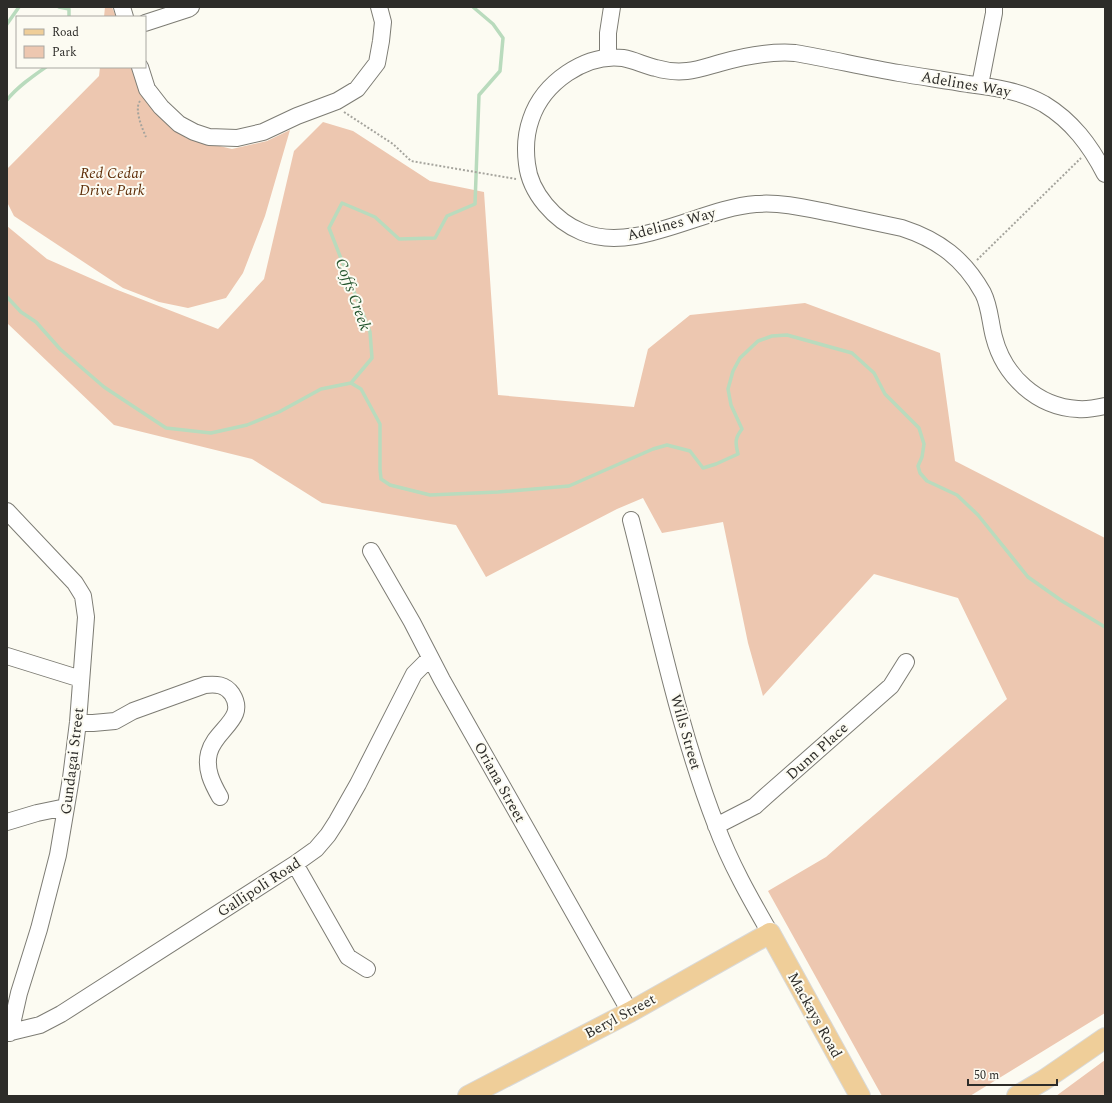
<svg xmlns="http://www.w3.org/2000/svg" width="1112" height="1103" font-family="Spectral,serif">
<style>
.green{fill:#edc7b0}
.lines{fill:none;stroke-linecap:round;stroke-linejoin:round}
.stream{stroke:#b9dbbd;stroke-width:3.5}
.minor-casing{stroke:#7d7c74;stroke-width:18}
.major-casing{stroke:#d9d9d8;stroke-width:22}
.path{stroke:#a5a49d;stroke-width:2;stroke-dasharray:2 2;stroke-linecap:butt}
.minor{stroke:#fff;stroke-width:16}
.major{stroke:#efce99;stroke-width:20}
.labels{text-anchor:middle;stroke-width:4;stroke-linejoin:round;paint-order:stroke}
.street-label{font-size:15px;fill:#2d2c29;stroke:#fcfbf2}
.park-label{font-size:15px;font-style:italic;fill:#5f2f09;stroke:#fcfbf2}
.water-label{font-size:16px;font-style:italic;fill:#24552e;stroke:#fcfbf2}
</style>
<rect width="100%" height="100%" fill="#fcfbf2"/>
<path class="green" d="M 105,7 L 112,7 L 116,17 L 104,17 Z
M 100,67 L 134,67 L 146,98 L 186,138 L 232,149 L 267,141 L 290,130 L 265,216 L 243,273 L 226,298 L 188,308 L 159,302 L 123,288 L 14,216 L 7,202 L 7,169 L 99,76 Z
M 323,122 L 353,131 L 430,181 L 484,192 L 498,395 L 634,407 L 648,349 L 690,315 L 805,303 L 940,353 L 955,461 L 1105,538 L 1105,1013 L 970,1096 L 882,1096 L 768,891 L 826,857 L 1007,699 L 958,598 L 874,574 L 763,696 L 748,643 L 723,522 L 662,533 L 643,498 L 617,509 L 486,577 L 456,525 L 322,503 L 252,459 L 114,425 L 7,323 L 7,226 L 47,259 L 115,289 L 218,329 L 264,279 L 294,151 Z
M 1105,1060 L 1105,1096 L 1056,1096 Z"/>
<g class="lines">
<path class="stream" d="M 59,7 L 69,9 L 69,17
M 7,24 L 19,7
M 7,100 C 17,87 33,76 46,67
M 7,297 L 21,312 L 36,322 L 60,349 L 104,387 L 166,428 L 211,433 L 247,425 L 279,412 L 321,389 L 351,383 L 372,358 L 370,332 L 329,228 L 342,203 L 375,217 L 399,239 L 435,238 L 447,216 L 475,204 L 479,95 L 500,71 L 503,38 L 493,24 L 473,7
M 351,383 L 361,389 L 380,424 L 380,469 L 381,479 L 390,485 L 430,495 L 498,492 L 569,486 L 653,449 L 667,445 L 690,451 L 703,468 L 716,464 L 738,454 C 735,442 735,438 742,429 L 731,405 L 728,389 L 733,371 L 740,358 L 758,341 L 772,336 L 787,335 L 852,353 L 874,373 L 885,394 L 919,428 L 924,444 L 922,457 L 918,466 L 920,473 L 927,481 L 957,495 L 978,515 L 1028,577 L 1062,601 L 1105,627"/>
<defs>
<path id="minor" d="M 122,7 L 125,17
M 145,23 L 188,9 L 191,7
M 608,58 L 608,33 L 612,7
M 140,67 L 147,89 L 161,107 L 179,124 L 194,132 L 209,137 L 237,138 L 263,132 L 297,116 L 337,101 L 357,89 L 377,63 L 381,41 L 383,22 L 379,7
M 980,85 L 994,13 L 994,7
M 1105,174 C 1090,145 1072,121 1044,104 C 1021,91 994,87 968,84 C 945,80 922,77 899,73 C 864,67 830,59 795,53 C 769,51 745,56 720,63 C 709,66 698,70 687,71 C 677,72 666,71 656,68 C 645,66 635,60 623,58 C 585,53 543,83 531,119 C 526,133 525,149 527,164 C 530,193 555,221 582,232 C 635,254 701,208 756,204 C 782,202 806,208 831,213 C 855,218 879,223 902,228 C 939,240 964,259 983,293 C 990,307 990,322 994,337 C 1004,376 1037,407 1078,409 C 1087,410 1096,408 1105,406
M 7,511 L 75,583 L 83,596 L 86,617 L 78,722 L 71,778 L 58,855 L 39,929 L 19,993 L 10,1033
M 631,520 C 657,621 678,727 716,825 C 730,863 750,898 770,933
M 371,551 L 412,622 L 442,680 L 630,1012
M 7,656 L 81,679
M 78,722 L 93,723 L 115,721 L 133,711 L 205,685 C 216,684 225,684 232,694 C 248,719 215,729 209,753 C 205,769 212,783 220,797
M 7,822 L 37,813 L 66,807
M 716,826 L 755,806 L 766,796 L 891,686 L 906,662
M 295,864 L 348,957 L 367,969
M 7,1033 L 40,1025 L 61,1014 L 295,864 L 316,849 L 328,835 L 337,821 L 358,784 L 414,674 L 430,658"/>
<path id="major" d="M 468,1096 L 630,1012 L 770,933 L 860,1096
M 1017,1096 L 1044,1080 L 1105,1038"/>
</defs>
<use href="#minor" class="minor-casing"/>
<use href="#major" class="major-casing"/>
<path class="path" d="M 140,101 C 134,109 142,128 146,137
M 344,112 L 393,144 L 411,161 L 516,179
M 977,260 L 1081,158"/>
<use href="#minor" class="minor"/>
<use href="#major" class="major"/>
</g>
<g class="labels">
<g class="street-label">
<text transform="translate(966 84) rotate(10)" y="5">Adelines Way</text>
<text transform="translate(671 224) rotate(-15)" y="5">Adelines Way</text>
<text transform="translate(686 732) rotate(74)" y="5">Wills Street</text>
<text transform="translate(817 751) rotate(-42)" y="5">Dunn Place</text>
<text transform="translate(72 761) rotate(-83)" y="5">Gundagai Street</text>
<text transform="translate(500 782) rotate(61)" y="5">Oriana Street</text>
<text transform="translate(259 887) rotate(-33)" y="5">Gallipoli Road</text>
<text transform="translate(815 1015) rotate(61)" y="5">Mackays Road</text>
<text transform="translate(620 1016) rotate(-28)" y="5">Beryl Street</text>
</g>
<g class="park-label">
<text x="112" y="178">Red Cedar<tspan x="112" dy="17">Drive Park</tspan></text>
</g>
<g class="water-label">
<text transform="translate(354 294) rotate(70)" y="6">Coffs Creek</text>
</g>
</g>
<rect width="1112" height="1103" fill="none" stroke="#2d2c29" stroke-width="16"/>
<rect x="16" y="16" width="130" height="52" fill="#fcfbf2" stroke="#a9a8a2"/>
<rect x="24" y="29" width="20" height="6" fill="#efce99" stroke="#a9a8a2"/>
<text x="52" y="36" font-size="12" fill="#2d2c29">Road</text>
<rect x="24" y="46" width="20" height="12" fill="#edc7b0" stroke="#a9a8a2"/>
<text x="52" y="56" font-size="12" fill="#2d2c29">Park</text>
<path d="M968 1079v6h89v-6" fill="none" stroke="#2d2c29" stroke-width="2"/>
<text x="974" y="1079" font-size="12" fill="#2d2c29" stroke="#fcfbf2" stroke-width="3" paint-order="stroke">50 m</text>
</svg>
